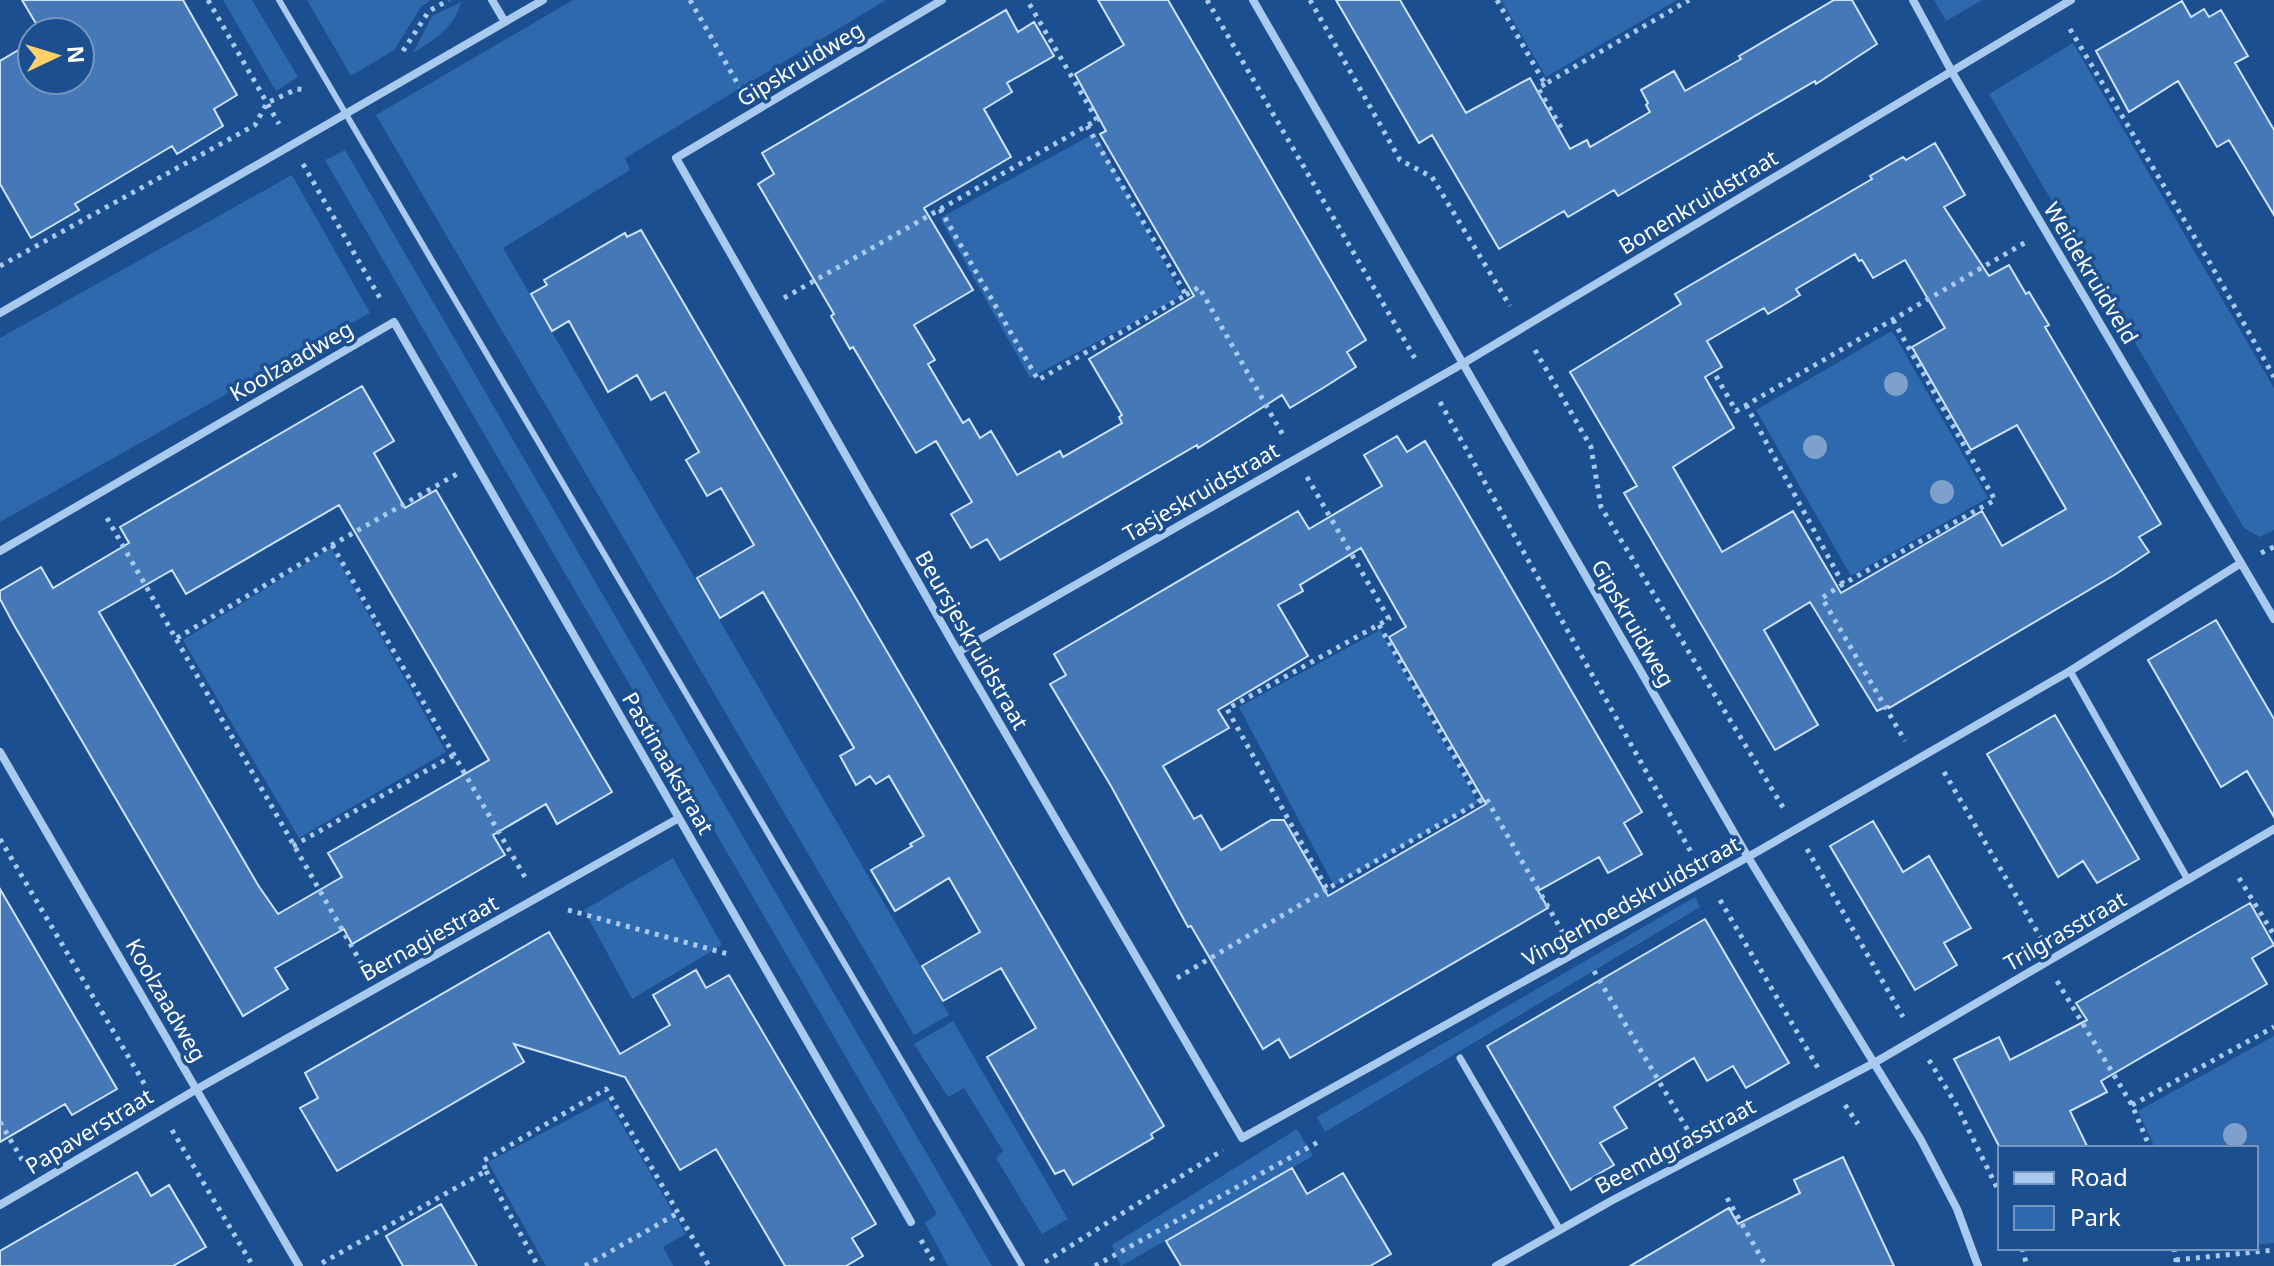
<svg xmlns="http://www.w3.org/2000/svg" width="2274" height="1266" font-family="'Noto Sans',sans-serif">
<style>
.green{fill:#2e69ad}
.building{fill:#4478b7;stroke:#cfe3fa;stroke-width:2;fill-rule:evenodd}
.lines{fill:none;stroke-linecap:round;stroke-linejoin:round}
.path{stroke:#a9c9ee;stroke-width:5;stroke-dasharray:4 6;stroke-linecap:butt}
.service{stroke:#a9c9ee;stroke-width:6}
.pedestrian{stroke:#a9c9ee;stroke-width:7}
.minor{stroke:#a9c9ee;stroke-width:8}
.tree{fill:#7ea0ca}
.labels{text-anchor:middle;stroke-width:7;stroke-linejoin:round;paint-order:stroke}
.street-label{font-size:22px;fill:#fff;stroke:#1b4f8f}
</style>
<rect width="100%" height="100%" fill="#1b4f8f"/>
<path class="green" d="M 223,0 L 252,0 L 298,77 L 276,91 Z
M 307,0 L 431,0 L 421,7 L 394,50 L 351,76 Z
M 573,0 L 886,0 L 625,158 L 630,170 L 503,248 L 949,1015 L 914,1035 L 376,115 Z
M 1501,0 L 1677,0 L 1546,77 Z
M 1934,0 L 1982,0 L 1946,21 Z
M 461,2 C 454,29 435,39 413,53 L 432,16 Z
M 2073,43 L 2274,388 L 2274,530 L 2260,537 L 2244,528 L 1989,94 Z
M 1095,133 L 1182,296 L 1030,378 L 940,218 Z
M 345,150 L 992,1266 L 948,1266 L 925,1223 L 937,1214 L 325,160 Z
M 292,175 L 370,313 L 0,522 L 0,338 Z
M 1892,331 L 1988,498 L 1851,576 L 1756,410 Z
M 331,548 L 446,752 L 299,838 L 183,640 Z
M 1380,630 L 1478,803 L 1334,886 L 1239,707 Z
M 673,858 L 722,945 L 632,999 L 584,910 Z
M 1695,897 L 1700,907 L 1325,1132 L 1317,1117 Z
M 953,1021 L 1068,1219 L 1042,1234 L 996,1158 L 1003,1151 L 964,1088 L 948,1097 L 914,1044 Z
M 2274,1036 L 2274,1243 L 2256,1245 L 2256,1148 L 2155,1148 L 2138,1111 Z
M 607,1099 L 686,1234 L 663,1247 L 673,1266 L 546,1266 L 488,1162 Z
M 1297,1129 L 1313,1156 L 1121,1266 L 1112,1245 Z"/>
<path class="building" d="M 22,0 L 183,0 L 237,95 L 214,109 L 223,126 L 177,154 L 172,146 L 75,204 L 79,210 L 31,238 L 0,184 L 0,61 L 32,42 L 32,80 L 80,80 L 80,32 L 41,32 Z
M 1098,0 L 1168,0 L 1366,340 L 1347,352 L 1356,367 L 1323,388 L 1290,408 L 1282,395 L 1198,448 L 1197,445 L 1000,560 L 987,539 L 971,548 L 951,514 L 972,502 L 936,441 L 916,453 L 853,347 L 850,349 L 831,316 L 834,314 L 758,184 L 774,174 L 762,153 L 1006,10 L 1018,32 L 1034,22 L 1054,56 L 1007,83 L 1012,92 L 984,109 L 1011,157 L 924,208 L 973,290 L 914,325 L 935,360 L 928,364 L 963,423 L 969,419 L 980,438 L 991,431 L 1017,475 L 1060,451 L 1063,457 L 1122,423 L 1119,417 L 1122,415 L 1089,359 L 1194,296 L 1100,134 L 1106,131 L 1075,74 L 1124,45 Z
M 1336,0 L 1400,0 L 1466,113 L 1530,78 L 1570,149 L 1587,140 L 1590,147 L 1650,112 L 1646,105 L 1648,103 L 1641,90 L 1674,71 L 1685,91 L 1741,59 L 1739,56 L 1834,0 L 1852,0 L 1877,44 L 1816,84 L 1815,81 L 1618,196 L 1614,190 L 1568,217 L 1564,211 L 1499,249 L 1432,135 L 1419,143 Z
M 2182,1 L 2191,17 L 2204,9 L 2209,17 L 2221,10 L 2248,56 L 2235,63 L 2274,130 L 2274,215 L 2229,140 L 2217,147 L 2178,81 L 2129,112 L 2096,51 Z
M 1935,143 L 1965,195 L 1944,207 L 1989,276 L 2009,265 L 2026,294 L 2029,292 L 2049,325 L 2045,327 L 2161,524 L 2139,537 L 2149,552 L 2116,574 L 1889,708 L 1888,706 L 1877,711 L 1810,602 L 1764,630 L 1818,725 L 1775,750 L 1624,493 L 1637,486 L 1570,372 L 1681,304 L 1675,294 L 1872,179 L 1870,176 L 1903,157 L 1906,160 ZM 1855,254 L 1859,261 L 1862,260 L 1873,278 L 1905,260 L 1945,328 L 1912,347 L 1971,450 L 2017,425 L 2066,509 L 2002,546 L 1982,511 L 1841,593 L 1793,511 L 1722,552 L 1673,467 L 1734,428 L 1705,377 L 1722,367 L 1707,341 L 1764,308 L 1768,314 L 1800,295 L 1796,289 Z
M 641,230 L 1164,1126 L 1151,1134 L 1153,1138 L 1073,1185 L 1064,1170 L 1055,1174 L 987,1057 L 1036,1028 L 1001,968 L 943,1001 L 922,966 L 980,932 L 949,878 L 895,911 L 871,870 L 912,846 L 910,844 L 924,836 L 889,776 L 876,784 L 870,776 L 856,785 L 840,756 L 854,748 L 763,592 L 720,618 L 697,578 L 754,545 L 721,488 L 707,496 L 686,460 L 699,452 L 665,392 L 651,400 L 637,375 L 608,392 L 569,321 L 552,331 L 531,294 L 547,285 L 544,280 L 625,233 L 627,237 Z
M 362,386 L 394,441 L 374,453 L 405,508 L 436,490 L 612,792 L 557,824 L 546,804 L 493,835 L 505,855 L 352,944 L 344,929 L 275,968 L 288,989 L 243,1016 L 14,625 L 0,599 L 0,591 L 41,567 L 53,588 L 129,543 L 120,527 ZM 339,505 L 489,760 L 328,853 L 342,877 L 278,914 L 258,885 L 99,612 L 172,570 L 186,594 Z
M 1397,436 L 1407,452 L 1425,441 L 1459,498 L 1642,812 L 1624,823 L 1642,854 L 1608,873 L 1599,857 L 1538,891 L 1548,908 L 1290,1058 L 1279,1039 L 1263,1049 L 1191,926 L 1188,927 L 1111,786 L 1050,684 L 1066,675 L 1054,654 L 1298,511 L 1309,529 L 1382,486 L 1364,455 ZM 1361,548 L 1406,627 L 1389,637 L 1486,804 L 1328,896 L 1284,820 L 1271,820 L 1221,850 L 1201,815 L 1194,819 L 1163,766 L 1229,728 L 1218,710 L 1308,656 L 1278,605 L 1303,591 L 1300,585 Z
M 2216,620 L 2274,719 L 2274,817 L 2247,771 L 2221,787 L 2148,660 Z
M 2055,715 L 2139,859 L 2097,883 L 2083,861 L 2058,877 L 1987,754 Z
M 1873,821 L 1903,872 L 1929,856 L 1971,928 L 1944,943 L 1957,965 L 1915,990 L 1830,846 Z
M 0,889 L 117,1089 L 72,1115 L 65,1104 L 0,1142 Z
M 2250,903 L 2274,945 L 2252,958 L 2267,984 L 2101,1081 L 2107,1092 L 2070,1111 L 2088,1148 L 2000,1148 L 1954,1059 L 1999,1037 L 2010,1060 L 2087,1020 L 2076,1003 Z
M 1705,919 L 1789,1063 L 1746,1088 L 1733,1066 L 1707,1081 L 1694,1058 L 1614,1107 L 1627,1128 L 1600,1143 L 1614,1165 L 1571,1190 L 1487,1046 Z
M 549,932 L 620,1054 L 670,1025 L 653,995 L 696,970 L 706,988 L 729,975 L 876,1224 L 852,1238 L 863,1256 L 846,1266 L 785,1266 L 716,1149 L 680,1170 L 625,1077 L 514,1044 L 524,1062 L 337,1171 L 300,1108 L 318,1098 L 305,1073 Z
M 1843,1157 L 1894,1266 L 1630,1266 L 1729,1208 L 1738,1224 L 1800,1193 L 1794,1180 Z
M 1292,1168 L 1307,1194 L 1343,1173 L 1391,1254 L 1370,1266 L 1181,1266 L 1166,1241 Z
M 137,1172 L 151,1196 L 169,1185 L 206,1247 L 173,1266 L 0,1266 L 0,1251 Z
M 441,1204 L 477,1266 L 403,1266 L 386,1236 Z"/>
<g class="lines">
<path class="path" d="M 208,0 L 279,124
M 690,0 L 743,93
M 1207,0 L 1417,362
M 1310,0 L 1400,160 L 1432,177 L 1510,306
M 1497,0 L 1545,84 L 1689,0
M 2070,29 L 2210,263 L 2274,377
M 403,51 L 429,11 L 449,0
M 1545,84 L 1538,88 L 1563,131
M 303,164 L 381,300
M 940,209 L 1038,380 L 1186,295 L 1087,126
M 0,266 L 255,125 L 267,103 L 297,89 L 305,90
M 1186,295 L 1199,287 L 1284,437
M 784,298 L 1097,120 L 1027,0
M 1535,350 L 1591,447 L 1601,507 L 1784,809
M 1716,376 L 1736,411 L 2026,242
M 1440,402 L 1696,861
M 1746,405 L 1843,584 L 1995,500 L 1893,320
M 1307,477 L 1389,619 L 1227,709 L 1327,889 L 1486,798 L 1563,933
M 107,518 L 364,968
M 332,545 L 526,879
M 2261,553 L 2274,547
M 1843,584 L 1822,598 L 1905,741
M 1379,625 L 1480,801
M 177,638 L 332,545 L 457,474
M 1944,772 L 2042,940
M 0,839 L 148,1090
M 293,846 L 454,755
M 1807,849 L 1903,1017
M 2239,878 L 2274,935
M 1720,900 L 1818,1068
M 568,910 L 728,954
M 1594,971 L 1690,1134
M 1177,978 L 1327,889
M 2057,981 L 2132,1105 L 2150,1148
M 1929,1060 L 1957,1106 L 2000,1194
M 1845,1105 L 1858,1124
M 2132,1105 L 2274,1027
M 0,1122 L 24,1163
M 172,1130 L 253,1266
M 486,1171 L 538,1266
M 1727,1198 L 1766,1266
M 921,1240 L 936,1266
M 2022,1248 L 2027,1266
M 2174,1248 L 2177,1266
M 2176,1260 L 2274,1250
M 1045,1262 L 1223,1150
M 322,1263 L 486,1171 L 483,1161 L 606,1089 L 709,1266
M 585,1266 L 678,1213
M 1095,1266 L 1320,1141"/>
<path class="service" d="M 279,0 L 1022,1266"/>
<path class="pedestrian" d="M 2070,671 L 2188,880
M 1460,1058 L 1560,1230"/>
<path class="minor" d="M 492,0 L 505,22
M 942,0 L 676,158 L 958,652 L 1242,1138 L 1748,857 L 2070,671 L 2241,563
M 1253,0 L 1748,857 L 1921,1140 L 1957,1209 L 1978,1266
M 1913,0 L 1952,72 L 2274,619
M 0,313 L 543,0
M 0,551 L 394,322 L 911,1222
M 958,652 L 1462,364 L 2071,0
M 0,752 L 299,1266
M 0,1205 L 197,1089 L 679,818
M 1496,1266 L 1611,1201 L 1874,1063 L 2274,829"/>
</g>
<g class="tree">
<circle cx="1896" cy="384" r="12"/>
<circle cx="1815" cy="447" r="12"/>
<circle cx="1942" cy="492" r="12"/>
<circle cx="2235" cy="1135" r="12"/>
</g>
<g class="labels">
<g class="street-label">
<text transform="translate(800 64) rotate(-31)" y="8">Gipskruidweg</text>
<text transform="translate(1698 202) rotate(-31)" y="8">Bonenkruidstraat</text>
<text transform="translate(2091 273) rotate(59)" y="8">Weidekruidveld</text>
<text transform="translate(291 361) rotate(-30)" y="8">Koolzaadweg</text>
<text transform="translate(1201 492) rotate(-30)" y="8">Tasjeskruidstraat</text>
<text transform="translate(1633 623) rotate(60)" y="8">Gipskruidweg</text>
<text transform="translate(972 640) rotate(60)" y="8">Beursjeskruidstraat</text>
<text transform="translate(668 763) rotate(60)" y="8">Pastinaakstraat</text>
<text transform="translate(1631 901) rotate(-29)" y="8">Vingerhoedskruidstraat</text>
<text transform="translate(2065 931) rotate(-30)" y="8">Trilgrasstraat</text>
<text transform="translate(429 938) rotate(-29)" y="8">Bernagiestraat</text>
<text transform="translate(166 1000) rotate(60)" y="8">Koolzaadweg</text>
<text transform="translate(89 1131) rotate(-31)" y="8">Papaverstraat</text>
<text transform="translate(1675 1146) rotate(-28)" y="8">Beemdgrasstraat</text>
</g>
</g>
<rect x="1998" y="1146" width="260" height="104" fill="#1b4f8f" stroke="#7695bc" stroke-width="2"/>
<rect x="2014" y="1172" width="40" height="12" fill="#a9c9ee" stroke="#7695bc" stroke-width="2"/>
<text x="2070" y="1186" font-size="24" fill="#ffffff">Road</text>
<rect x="2014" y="1206" width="40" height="24" fill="#2e69ad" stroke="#7695bc" stroke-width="2"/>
<text x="2070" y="1226" font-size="24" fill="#ffffff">Park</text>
<g transform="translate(56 56) rotate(86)"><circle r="38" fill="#1b4f8f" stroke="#7695bc" stroke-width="2"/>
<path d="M0-6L14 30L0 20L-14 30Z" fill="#ffd166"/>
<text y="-12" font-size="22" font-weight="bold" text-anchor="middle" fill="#ffffff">N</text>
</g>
</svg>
